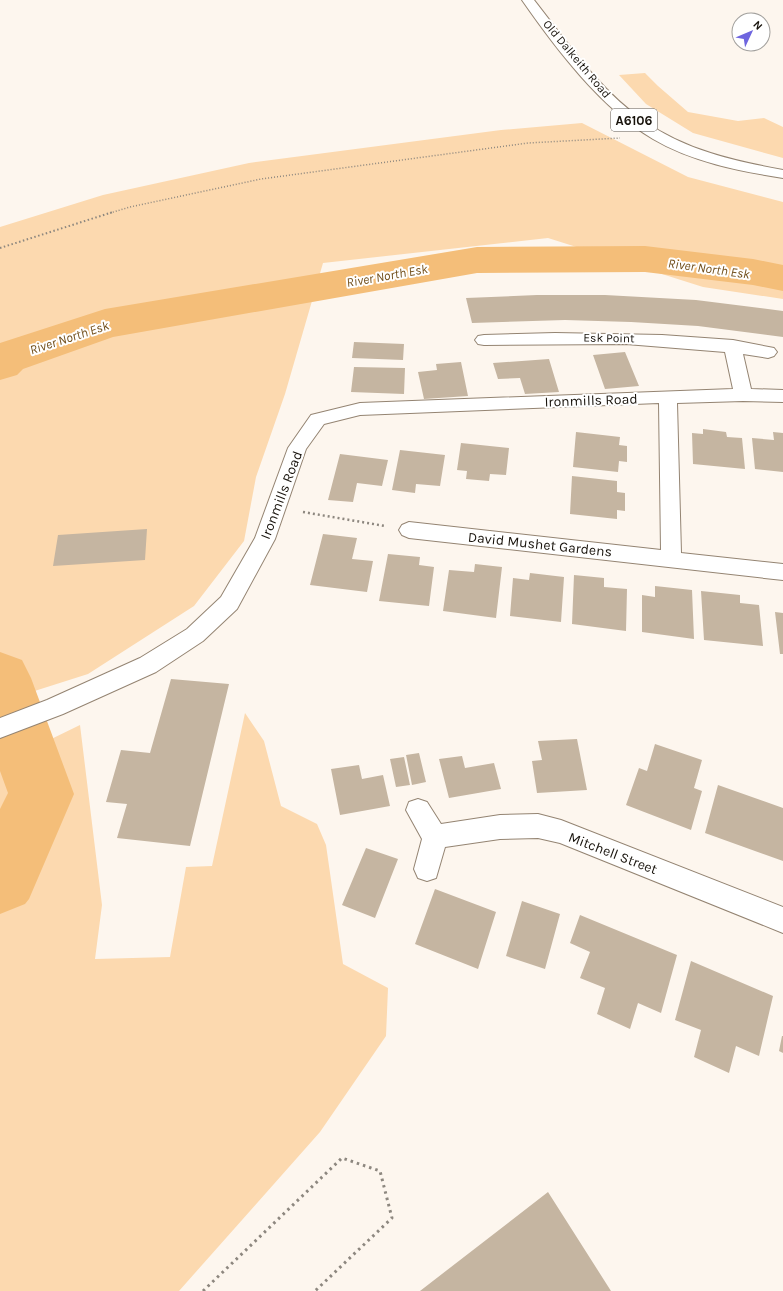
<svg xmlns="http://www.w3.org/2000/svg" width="783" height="1291" font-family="Karla,sans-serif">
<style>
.green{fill:#fcd9af}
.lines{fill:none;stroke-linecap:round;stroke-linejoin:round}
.river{fill:#f4be79;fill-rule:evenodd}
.building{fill:#c5b5a1}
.minor-casing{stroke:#948472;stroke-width:2}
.major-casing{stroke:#948472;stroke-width:2}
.path-far3{stroke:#8d877f;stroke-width:1.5;stroke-dasharray:1 2;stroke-linecap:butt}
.path-far2{stroke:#8d877f;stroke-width:2;stroke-dasharray:1.5 2.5;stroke-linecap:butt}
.path-far1{stroke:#8d877f;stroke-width:2.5;stroke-dasharray:2 3;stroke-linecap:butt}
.path{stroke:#8d877f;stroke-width:3;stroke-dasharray:2.5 4;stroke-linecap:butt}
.minor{fill:#fff;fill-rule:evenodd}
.major{fill:#fff;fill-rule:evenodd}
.labels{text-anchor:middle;stroke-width:4;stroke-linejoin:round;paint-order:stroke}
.far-street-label{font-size:12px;fill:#17120b;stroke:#fff}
.shield{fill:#fff;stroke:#5d5954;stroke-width:1}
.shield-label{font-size:13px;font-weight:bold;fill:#17120b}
.far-water-label{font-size:13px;font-style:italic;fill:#714e1a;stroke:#fff}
.street-label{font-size:14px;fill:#17120b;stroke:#fff}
</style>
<rect width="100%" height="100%" fill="#fdf6ee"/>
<path class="green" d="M 645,73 L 658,86 L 688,112 L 738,121 L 764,118 L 783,127 L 783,158 L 693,133 L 646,104 L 619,75 Z
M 582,123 L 688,177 L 783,202 L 783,299 L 703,287 L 548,238 L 323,263 L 285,394 L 256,477 L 244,541 L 194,606 L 88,674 L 0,702 L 0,227 L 103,195 L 249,163 L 501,130 Z
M 245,713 L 264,741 L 281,806 L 317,824 L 326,845 L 343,964 L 388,988 L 386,1036 L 320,1132 L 179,1291 L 0,1291 L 0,759 L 39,745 L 80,725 L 102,905 L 95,959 L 170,957 L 186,867 L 212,866 Z"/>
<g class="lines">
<path class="river" d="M 645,246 L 753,259 L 783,265 L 783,291 L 753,285 L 645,272 L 477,273 L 113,337 L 23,369 L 17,375 L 0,380 L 0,343 L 105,309 L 477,247 Z
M 0,652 L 22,660 L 31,678 L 74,794 L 29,899 L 25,904 L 0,914 L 0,809 L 8,793 L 0,771 Z"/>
</g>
<path class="building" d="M 537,295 L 605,295 L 696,300 L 783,311 L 783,337 L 698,326 L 631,322 L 565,320 L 472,323 L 466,298 Z
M 354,342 L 404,344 L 403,360 L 352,358 Z
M 625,352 L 639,386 L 605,389 L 593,355 Z
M 549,359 L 559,392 L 525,394 L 520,378 L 498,379 L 493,363 Z
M 461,362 L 468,396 L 424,399 L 418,372 L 437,370 L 436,364 Z
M 354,367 L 405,368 L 404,394 L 351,392 Z
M 703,429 L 726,432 L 727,437 L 742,438 L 745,469 L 693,464 L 692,433 L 703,434 Z
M 576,432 L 620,437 L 619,445 L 627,446 L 627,462 L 619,461 L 618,472 L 573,467 Z
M 773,432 L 783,433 L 783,472 L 755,469 L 752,438 L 774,440 Z
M 461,443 L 509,448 L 506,475 L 490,474 L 489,481 L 466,479 L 467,471 L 457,470 Z
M 400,450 L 445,455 L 440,486 L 416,484 L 415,493 L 392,490 Z
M 340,454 L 388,460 L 382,486 L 357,483 L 353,502 L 328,500 Z
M 572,476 L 617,481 L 617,492 L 625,493 L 625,511 L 617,510 L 617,519 L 570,514 Z
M 147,529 L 145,560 L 53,566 L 58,535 Z
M 323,534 L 357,538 L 352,559 L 373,561 L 367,592 L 310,585 Z
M 388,554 L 420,557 L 419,565 L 434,567 L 429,606 L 379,601 Z
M 475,564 L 502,567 L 496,618 L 443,611 L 449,570 L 474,572 Z
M 530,573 L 564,577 L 561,622 L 510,616 L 513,578 L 529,580 Z
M 574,575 L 604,578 L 604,587 L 627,589 L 626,631 L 572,624 Z
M 655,586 L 692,590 L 694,639 L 642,632 L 642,595 L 655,597 Z
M 701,591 L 740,595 L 740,603 L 759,605 L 763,646 L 704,640 Z
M 775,612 L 783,613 L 783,654 L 780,654 Z
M 171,679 L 229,684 L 190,846 L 117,838 L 127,804 L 106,802 L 121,750 L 150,753 Z
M 577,739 L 587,790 L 537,793 L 532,761 L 542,760 L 538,741 Z
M 655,744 L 702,760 L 694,788 L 702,791 L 691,830 L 626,805 L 639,768 L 647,771 Z
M 419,753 L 426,782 L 412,785 L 406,755 Z
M 462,756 L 465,768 L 494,763 L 501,789 L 449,798 L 439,759 Z
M 404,757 L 410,785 L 396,787 L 390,759 Z
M 359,765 L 362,779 L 383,775 L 390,806 L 340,815 L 331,769 Z
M 718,785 L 783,808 L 783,861 L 705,833 Z
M 366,848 L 398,859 L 375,918 L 342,905 Z
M 435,889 L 496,912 L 478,969 L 415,944 Z
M 522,901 L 560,914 L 545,969 L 506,956 Z
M 580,915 L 677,955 L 661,1013 L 638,1003 L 630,1029 L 597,1014 L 605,988 L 580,978 L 590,952 L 570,943 Z
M 691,961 L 773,996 L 759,1056 L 736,1046 L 729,1073 L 694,1057 L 701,1030 L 675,1020 Z
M 782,1036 L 783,1036 L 783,1053 L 779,1051 Z
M 548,1192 L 611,1291 L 420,1291 Z"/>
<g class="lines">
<defs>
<path id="minor" d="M 555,333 L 662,335 L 733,340 L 774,348 L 777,352 L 774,356 L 768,358 L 743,354 L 751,389 L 783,390 L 783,402 L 743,401 L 677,403 L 681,553 L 783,564 L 783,580 L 409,538 L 402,535 L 399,530 L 402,525 L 409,522 L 661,550 L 659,403 L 360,415 L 324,424 L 306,449 L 275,539 L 237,609 L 203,641 L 156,672 L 63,714 L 0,738 L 0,718 L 47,700 L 140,658 L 187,629 L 221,597 L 255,538 L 288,448 L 311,415 L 360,403 L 733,389 L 725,352 L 626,344 L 484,345 L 478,344 L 475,340 L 478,336 L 484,335 Z
M 418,799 L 427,802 L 441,824 L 500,815 L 538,814 L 561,820 L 783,907 L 783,933 L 560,843 L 538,838 L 500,839 L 445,847 L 436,878 L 427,881 L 418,878 L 414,869 L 422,839 L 406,810 L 409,802 Z"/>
<path id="major" d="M 522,0 L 534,0 C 567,42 599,90 644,121 C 685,150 734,161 783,170 L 783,178 C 739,171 692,162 653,139 C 601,108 556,49 522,0 Z"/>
</defs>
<use href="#minor" class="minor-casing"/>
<use href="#major" class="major-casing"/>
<path class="path-far3" d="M 110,213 L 130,207 L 261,179 L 528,143 L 620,138"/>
<path class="path-far2" d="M 0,248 L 113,212"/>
<path class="path-far1" d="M 303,512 L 385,526"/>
<path class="path" d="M 203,1291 L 342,1158 L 380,1171 L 392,1218 L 315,1291"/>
<use href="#minor" class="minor"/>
<use href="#major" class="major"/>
</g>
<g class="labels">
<g class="far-street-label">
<text transform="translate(577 59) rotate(50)" y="4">Old Dalkeith Road</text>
<text transform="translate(609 338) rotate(1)" y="4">Esk Point</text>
</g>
<rect class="shield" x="611" y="109" width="46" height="22" rx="3"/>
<g class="shield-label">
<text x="634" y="125">A6106</text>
</g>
<g class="far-water-label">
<text transform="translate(709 268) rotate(8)" y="5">River North Esk</text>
<text transform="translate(387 275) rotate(-10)" y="5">River North Esk</text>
<text transform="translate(69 337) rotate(-18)" y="5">River North Esk</text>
</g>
<g class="street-label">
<text transform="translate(591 400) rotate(-2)" y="5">Ironmills Road</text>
<text transform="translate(281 495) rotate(-69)" y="5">Ironmills Road</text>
<text transform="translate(540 544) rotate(6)" y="5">David Mushet Gardens</text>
<text transform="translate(613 853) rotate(21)" y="5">Mitchell Street</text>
</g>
</g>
<g transform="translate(751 32) rotate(46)"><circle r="19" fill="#ffffff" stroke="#a2a09d"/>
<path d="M0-3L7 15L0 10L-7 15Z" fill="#6e65df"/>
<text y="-6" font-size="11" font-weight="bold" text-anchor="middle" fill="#17120b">N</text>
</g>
</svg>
